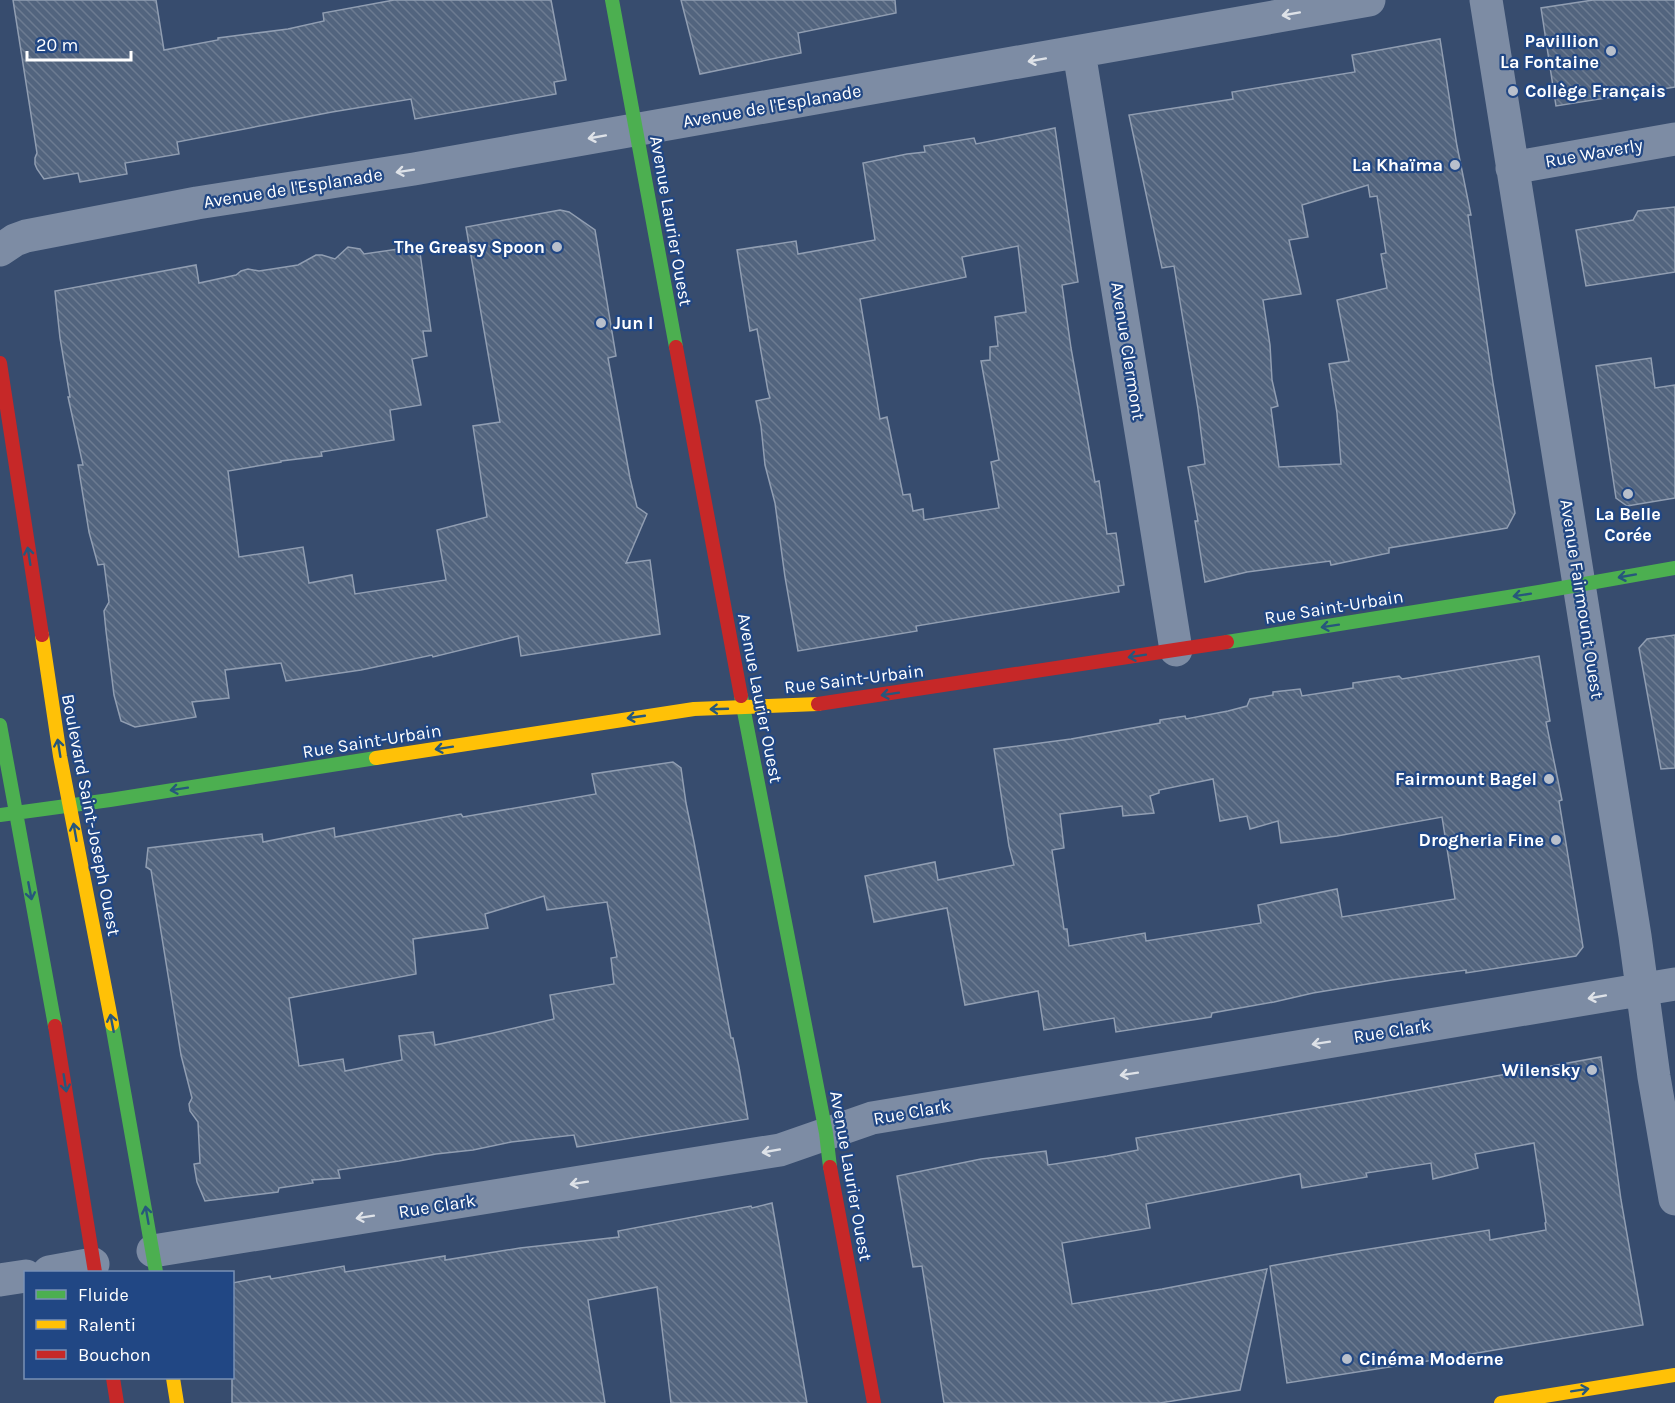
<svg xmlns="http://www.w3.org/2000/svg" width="1675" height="1403" font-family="Karla,sans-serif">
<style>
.building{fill:url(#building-back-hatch);stroke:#919eb2;stroke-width:1.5;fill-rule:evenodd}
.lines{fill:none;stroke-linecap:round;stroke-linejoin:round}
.street{stroke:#7d8ca4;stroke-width:33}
.fast{stroke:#4caf50;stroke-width:14}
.slow{stroke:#ffc107;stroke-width:14}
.jam{stroke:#c62828;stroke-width:14}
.oneway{stroke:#dee2e8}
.oneway2{stroke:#27577c}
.poi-dot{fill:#b9c0cc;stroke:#214784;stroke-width:2}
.labels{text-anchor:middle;stroke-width:4.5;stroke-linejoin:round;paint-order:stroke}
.poi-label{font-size:18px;font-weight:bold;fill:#fff;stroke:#214784;text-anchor:end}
.street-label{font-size:18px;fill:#fff;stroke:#214784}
</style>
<defs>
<pattern id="building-back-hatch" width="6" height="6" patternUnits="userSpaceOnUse" patternTransform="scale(1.5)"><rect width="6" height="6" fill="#52647e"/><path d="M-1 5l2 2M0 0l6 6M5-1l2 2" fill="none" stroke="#6c7b91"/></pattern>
</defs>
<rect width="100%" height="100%" fill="#374c6e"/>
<path class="building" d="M 13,0 L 156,0 L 164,50 L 218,40 L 218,38 L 288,29 L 324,21 L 323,13 L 394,0 L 551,0 L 566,80 L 554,82 L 556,94 L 415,119 L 411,99 L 332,112 L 177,142 L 179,154 L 125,163 L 127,174 L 80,182 L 78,173 L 44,179 L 37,169 L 35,164 L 35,158 L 37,153 Z
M 681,0 L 895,0 L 896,13 L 798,33 L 801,53 L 700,74 Z
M 1593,0 L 1675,0 L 1675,87 L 1556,106 L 1541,8 Z
M 1440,39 L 1457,146 L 1471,215 L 1468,215 L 1493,383 L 1515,513 L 1507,528 L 1389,548 L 1389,553 L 1331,565 L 1330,561 L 1247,572 L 1205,582 L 1195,521 L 1198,521 L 1188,467 L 1205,464 L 1198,409 L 1174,266 L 1162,268 L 1129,115 L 1233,99 L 1232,92 L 1355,72 L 1352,55 ZM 1368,185 L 1370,197 L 1377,196 L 1386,253 L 1381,254 L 1387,288 L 1337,300 L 1349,361 L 1329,364 L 1337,413 L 1341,464 L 1279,467 L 1271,408 L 1278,406 L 1272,380 L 1270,345 L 1263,300 L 1301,294 L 1289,240 L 1308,237 L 1302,205 Z
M 1055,128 L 1078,282 L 1062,285 L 1071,348 L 1095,482 L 1099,481 L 1107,534 L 1116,533 L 1124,585 L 1118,586 L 1119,592 L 916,626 L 917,631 L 798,651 L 785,577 L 775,503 L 765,465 L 761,426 L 756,401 L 770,398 L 768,391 L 757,329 L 750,331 L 737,250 L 796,241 L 798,254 L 875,240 L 863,163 L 907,154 L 925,152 L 924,146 L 974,138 L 976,144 ZM 1018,246 L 1026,312 L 995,317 L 998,346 L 990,347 L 990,360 L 981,361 L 999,460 L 991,462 L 999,508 L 924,520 L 923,509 L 913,511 L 910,494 L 903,495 L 887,417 L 880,419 L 860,299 L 966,277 L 962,257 Z
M 1675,207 L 1675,272 L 1586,286 L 1576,230 L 1633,220 L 1638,211 Z
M 560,210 L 569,212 L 595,230 L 616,356 L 608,358 L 630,478 L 637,507 L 647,514 L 626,563 L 650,560 L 660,634 L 521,656 L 518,636 L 433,657 L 432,655 L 361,670 L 286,681 L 281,663 L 225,670 L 229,698 L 192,702 L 196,717 L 135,727 L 121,721 L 114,695 L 106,631 L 104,611 L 109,602 L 104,564 L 98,565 L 89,532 L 78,465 L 83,465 L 68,397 L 70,397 L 60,338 L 55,291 L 196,265 L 199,283 L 236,275 L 241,271 L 248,269 L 259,271 L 298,265 L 316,255 L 322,255 L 335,259 L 348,247 L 360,249 L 364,254 L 419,246 L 431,331 L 423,331 L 427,356 L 412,359 L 421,405 L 390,410 L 394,440 L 321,452 L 322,456 L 281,461 L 281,462 L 228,471 L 239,557 L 303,547 L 309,583 L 352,575 L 355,594 L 446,580 L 437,530 L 487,517 L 473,426 L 500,422 L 466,227 Z
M 1651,358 L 1655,388 L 1675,385 L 1675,498 L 1627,506 L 1616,498 L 1596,366 Z
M 1675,635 L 1675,768 L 1661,769 L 1639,648 L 1647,639 Z
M 1539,656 L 1550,721 L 1546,722 L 1562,800 L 1559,801 L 1583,947 L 1576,956 L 1466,973 L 1466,970 L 1392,980 L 1313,993 L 1274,1002 L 1212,1013 L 1211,1017 L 1116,1032 L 1114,1018 L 1044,1030 L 1038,991 L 965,1005 L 947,908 L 874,922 L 865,876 L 935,862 L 938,880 L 1014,865 L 1009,846 L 994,749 L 1071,739 L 1160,723 L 1160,720 L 1185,716 L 1186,719 L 1228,711 L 1247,706 L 1250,699 L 1273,695 L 1273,692 L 1300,689 L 1302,696 L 1353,688 L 1353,683 L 1399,676 L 1402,679 ZM 1213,779 L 1220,821 L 1247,816 L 1250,829 L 1278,821 L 1281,843 L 1337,836 L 1442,817 L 1455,899 L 1342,917 L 1337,889 L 1258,905 L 1261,923 L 1146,941 L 1145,933 L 1069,946 L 1067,929 L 1064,929 L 1052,850 L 1064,848 L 1060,814 L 1122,806 L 1123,816 L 1154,813 L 1150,796 L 1159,793 L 1159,790 Z
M 673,762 L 681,768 L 686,803 L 694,842 L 731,1038 L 733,1038 L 739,1067 L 748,1119 L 577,1147 L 574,1135 L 511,1142 L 473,1150 L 436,1154 L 399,1161 L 338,1170 L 340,1178 L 312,1180 L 313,1183 L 279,1188 L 278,1192 L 205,1201 L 197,1182 L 194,1164 L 200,1163 L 198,1122 L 190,1111 L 189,1104 L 192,1098 L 181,1055 L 151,870 L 146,867 L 148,848 L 262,834 L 263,842 L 334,828 L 335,837 L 461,814 L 463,817 L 596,794 L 592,774 ZM 544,896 L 547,910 L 607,902 L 617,957 L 611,958 L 614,984 L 550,995 L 554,1019 L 493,1033 L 435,1045 L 433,1032 L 399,1036 L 402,1060 L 345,1071 L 343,1059 L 299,1066 L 289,998 L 416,974 L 413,939 L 488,928 L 485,914 Z
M 1601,1057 L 1621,1200 L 1643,1325 L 1447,1358 L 1287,1383 L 1270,1266 L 1338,1254 L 1489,1230 L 1490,1240 L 1546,1230 L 1545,1223 L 1546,1222 L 1534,1143 L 1475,1154 L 1478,1168 L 1433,1179 L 1431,1163 L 1366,1173 L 1367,1177 L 1302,1188 L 1300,1174 L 1146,1204 L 1150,1228 L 1062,1243 L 1072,1304 L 1162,1289 L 1267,1269 L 1240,1390 L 1160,1403 L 944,1403 L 922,1266 L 913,1267 L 897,1176 L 981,1159 L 1046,1151 L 1048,1165 L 1107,1156 L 1138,1150 L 1136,1138 L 1369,1099 Z
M 772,1203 L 807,1403 L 671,1403 L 657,1287 L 588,1300 L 605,1403 L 232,1403 L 232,1283 L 270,1276 L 271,1279 L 344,1266 L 345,1272 L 445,1256 L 445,1260 L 520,1248 L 619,1237 L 618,1231 L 751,1206 L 752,1208 Z"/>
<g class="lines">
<path class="street" d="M 1486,0 L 1635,936 L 1654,1077 L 1675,1199
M 1079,52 L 1146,462 L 1176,650
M 1512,168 L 1675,139
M 0,250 L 15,240 L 26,236 L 197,203 L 414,169 L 1369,0
M 153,1251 L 780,1150 L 872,1118 L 1675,984
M 49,1272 L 93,1264
M 0,1280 L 26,1276"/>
<path class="fast" d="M 612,0 L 676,347
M 1227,642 L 1539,592 L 1675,568
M 741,696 L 826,1133 L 830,1167
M 0,725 L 55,1026
M 0,815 L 110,800 L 376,758
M 112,1024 L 156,1272"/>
<path class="slow" d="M 42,635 L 60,756 L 112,1024
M 376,758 L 694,709 L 818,704
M 173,1378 L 177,1403
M 1501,1403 L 1675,1375"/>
<path class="jam" d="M 676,347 L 741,696
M 0,363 L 42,635
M 818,704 L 1227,642
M 55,1026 L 95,1272
M 830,1167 L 874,1403
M 113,1378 L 117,1403"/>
</g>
<defs><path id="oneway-shaft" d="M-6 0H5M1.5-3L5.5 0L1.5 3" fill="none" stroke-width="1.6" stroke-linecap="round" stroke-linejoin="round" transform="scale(1.5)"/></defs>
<g class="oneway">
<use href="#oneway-shaft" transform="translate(1291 14) rotate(170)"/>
<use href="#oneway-shaft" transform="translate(1037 60) rotate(170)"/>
<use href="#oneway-shaft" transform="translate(597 137) rotate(170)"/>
<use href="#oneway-shaft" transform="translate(405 171) rotate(171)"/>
<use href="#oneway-shaft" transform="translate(1597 997) rotate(170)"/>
<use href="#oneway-shaft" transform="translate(1321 1043) rotate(171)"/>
<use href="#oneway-shaft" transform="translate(1129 1074) rotate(171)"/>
<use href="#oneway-shaft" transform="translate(771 1151) rotate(170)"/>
<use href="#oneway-shaft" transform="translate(579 1183) rotate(171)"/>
<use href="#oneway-shaft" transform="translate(365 1217) rotate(171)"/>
</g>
<g class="oneway2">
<use href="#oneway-shaft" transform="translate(29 556) rotate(-99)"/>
<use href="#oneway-shaft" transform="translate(1627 576) rotate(170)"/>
<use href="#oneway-shaft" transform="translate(1522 595) rotate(171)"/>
<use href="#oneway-shaft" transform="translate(1330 626) rotate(171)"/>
<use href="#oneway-shaft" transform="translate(1137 656) rotate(171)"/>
<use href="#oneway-shaft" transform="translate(890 694) rotate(171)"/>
<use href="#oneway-shaft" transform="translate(719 709) rotate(178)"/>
<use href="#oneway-shaft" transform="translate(636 717) rotate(172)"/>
<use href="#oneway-shaft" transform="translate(59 748) rotate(-99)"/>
<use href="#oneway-shaft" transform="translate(444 748) rotate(171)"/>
<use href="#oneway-shaft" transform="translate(179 789) rotate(171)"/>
<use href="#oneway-shaft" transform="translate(75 832) rotate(-100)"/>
<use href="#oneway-shaft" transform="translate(30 891) rotate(79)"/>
<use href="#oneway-shaft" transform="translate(112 1023) rotate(-101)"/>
<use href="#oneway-shaft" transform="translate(65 1083) rotate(81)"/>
<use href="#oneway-shaft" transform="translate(147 1215) rotate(-100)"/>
<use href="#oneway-shaft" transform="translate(1580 1390) rotate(-9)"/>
</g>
<g class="poi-dot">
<circle cx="1611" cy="51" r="6"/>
<circle cx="1513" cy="91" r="6"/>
<circle cx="1455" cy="165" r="6"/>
<circle cx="557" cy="247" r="6"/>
<circle cx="601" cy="323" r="6"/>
<circle cx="1628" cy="494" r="6"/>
<circle cx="1549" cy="779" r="6"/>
<circle cx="1556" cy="840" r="6"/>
<circle cx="1592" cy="1070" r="6"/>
<circle cx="1347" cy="1359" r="6"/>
</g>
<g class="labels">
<g class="poi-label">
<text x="1599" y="47">Pavillion<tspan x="1599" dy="21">La Fontaine</tspan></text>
<text x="1525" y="97" text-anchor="start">Collège Français</text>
<text x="1443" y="171">La Khaïma</text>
<text x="545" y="253">The Greasy Spoon</text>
<text x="613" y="329" text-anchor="start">Jun I</text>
<text x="1628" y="520" text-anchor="middle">La Belle<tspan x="1628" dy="21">Corée</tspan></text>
<text x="1537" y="785">Fairmount Bagel</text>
<text x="1544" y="846">Drogheria Fine</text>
<text x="1580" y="1076">Wilensky</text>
<text x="1359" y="1365" text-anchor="start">Cinéma Moderne</text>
</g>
<g class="street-label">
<text transform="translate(772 106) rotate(-10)" y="6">Avenue de l'Esplanade</text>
<text transform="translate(1594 153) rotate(-10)" y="6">Rue Waverly</text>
<text transform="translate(293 188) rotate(-9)" y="6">Avenue de l'Esplanade</text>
<text transform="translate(671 221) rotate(80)" y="6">Avenue Laurier Ouest</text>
<text transform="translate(1128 351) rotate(81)" y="6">Avenue Clermont</text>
<text transform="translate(1582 599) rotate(81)" y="6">Avenue Fairmount Ouest</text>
<text transform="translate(1334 607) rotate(-9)" y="6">Rue Saint-Urbain</text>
<text transform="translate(854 679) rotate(-7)" y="6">Rue Saint-Urbain</text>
<text transform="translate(760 698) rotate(79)" y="6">Avenue Laurier Ouest</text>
<text transform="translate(372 741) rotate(-9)" y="6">Rue Saint-Urbain</text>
<text transform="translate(91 815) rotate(79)" y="6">Boulevard Saint-Joseph Ouest</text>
<text transform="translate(1392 1031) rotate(-9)" y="6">Rue Clark</text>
<text transform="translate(912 1112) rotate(-10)" y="6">Rue Clark</text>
<text transform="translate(851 1176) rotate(80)" y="6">Avenue Laurier Ouest</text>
<text transform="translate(437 1206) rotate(-9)" y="6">Rue Clark</text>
</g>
</g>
<rect x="24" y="1271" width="210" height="108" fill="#214784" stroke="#7a91b5" stroke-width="1.5"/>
<rect x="36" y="1290" width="30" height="9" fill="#4caf50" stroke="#7a91b5" stroke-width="1.5"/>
<text x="78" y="1301" font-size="18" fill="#ffffff">Fluide</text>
<rect x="36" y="1320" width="30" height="9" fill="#ffc107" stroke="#7a91b5" stroke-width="1.5"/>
<text x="78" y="1331" font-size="18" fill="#ffffff">Ralenti</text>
<rect x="36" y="1350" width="30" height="9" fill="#c62828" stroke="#7a91b5" stroke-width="1.5"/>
<text x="78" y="1361" font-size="18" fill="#ffffff">Bouchon</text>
<path d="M27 51v9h104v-9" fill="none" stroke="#ffffff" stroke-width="3"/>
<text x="36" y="51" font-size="18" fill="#ffffff" stroke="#214784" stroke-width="4.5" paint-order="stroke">20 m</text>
</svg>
